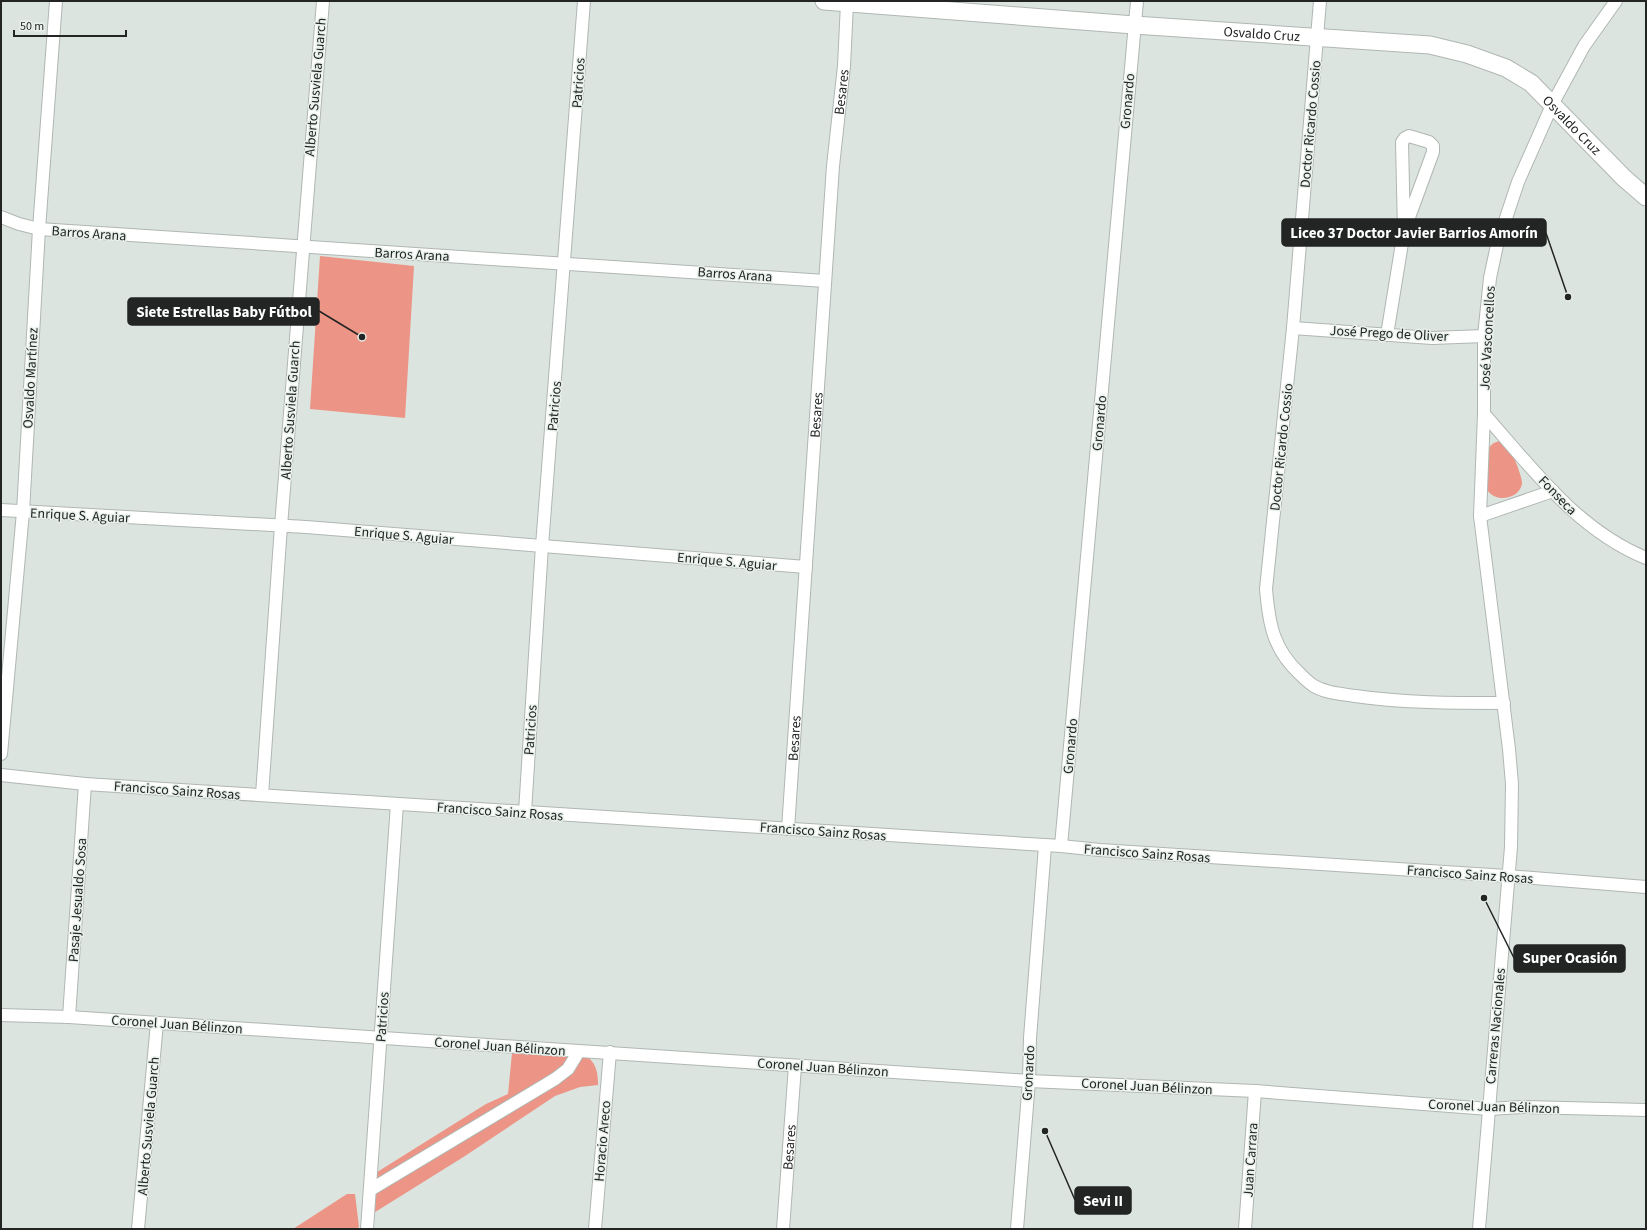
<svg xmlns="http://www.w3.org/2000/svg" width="1647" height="1230" font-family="'Source Sans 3',sans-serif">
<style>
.green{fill:#ec9485}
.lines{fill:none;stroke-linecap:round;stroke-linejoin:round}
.street-casing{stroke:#b0b7b2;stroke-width:14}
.secondary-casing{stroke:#b0b7b2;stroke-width:19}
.street{stroke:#fff;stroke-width:12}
.secondary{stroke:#fff;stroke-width:17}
.labels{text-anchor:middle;stroke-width:3;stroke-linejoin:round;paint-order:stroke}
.street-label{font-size:14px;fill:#222523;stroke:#e9f1ec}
.leader{fill:none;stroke:#222523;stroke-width:1.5}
.callout-dot{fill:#222523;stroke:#e9f1ec;stroke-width:1.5}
.callout{fill:#222523;stroke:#222523;stroke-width:1.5}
.callout-label{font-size:15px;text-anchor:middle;font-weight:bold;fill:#fff}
</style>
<rect width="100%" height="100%" fill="#dce4df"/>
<path class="green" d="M 320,256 L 414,266 L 405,418 L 310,409 Z
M 1501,441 C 1503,443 1506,444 1508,447 C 1512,451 1523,478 1522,484 C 1519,499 1496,503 1488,491 L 1487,452 C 1490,445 1493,442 1501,441 Z
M 512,1053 L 589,1058 C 597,1066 598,1074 598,1085 L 580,1087 L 555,1096 L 465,1156 L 372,1214 L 374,1174 L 486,1104 L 508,1094 Z
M 347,1194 L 355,1194 L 359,1227 L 356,1229 L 293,1229 Z"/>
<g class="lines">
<defs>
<g id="street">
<path d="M 1320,1 L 1293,328 L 1266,589 C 1269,624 1273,649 1300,674 C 1304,678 1309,683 1314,686 C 1326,693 1341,694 1355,696 C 1404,703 1454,703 1504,703"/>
<path d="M 1,217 L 19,224 L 39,229 L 825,281"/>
<path d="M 1293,328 L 1432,338 L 1484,336"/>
<path d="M 1387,335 L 1404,231 L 1433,152 L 1433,146 L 1429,142 L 1409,136 L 1405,138 L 1402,142 L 1404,231"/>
<path d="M 1484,414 C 1532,468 1577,530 1646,558"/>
<path d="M 1,510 L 306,527 L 806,567"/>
<path d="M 1480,516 L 1553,491"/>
<path d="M 1,754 L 23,512 L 39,229 L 56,1"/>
<path d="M 1,775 L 85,784 L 1061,846 L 1100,850 L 1507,876 L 1646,887"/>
<path d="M 262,795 L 281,526 L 323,1"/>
<path d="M 525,812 L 542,546 L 584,1"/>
<path id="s1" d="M 788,829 L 833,166 L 844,66 L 847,3"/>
<path d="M 1061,846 L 1137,1"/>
<path d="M 1,1015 L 69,1017 L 1029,1081 L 1255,1091 L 1489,1109 L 1522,1107 L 1646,1110"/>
<path d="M 69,1017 L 85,784"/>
<path d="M 370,1190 L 555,1079 L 568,1069 L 579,1051"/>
<path d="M 138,1229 L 157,1023"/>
<path d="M 367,1229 L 397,804"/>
<path d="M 595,1229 L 610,1052"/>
<path id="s2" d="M 783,1229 L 795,1066"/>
<path d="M 1017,1229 L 1029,1081 L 1030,1038 L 1045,846"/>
<path d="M 1245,1229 L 1255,1091"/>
<path d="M 1479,1229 L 1511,847 L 1512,784 L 1509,749 L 1480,516 L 1484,414 L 1484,336 L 1490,278 L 1497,245 L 1518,182 L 1553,103 L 1584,46 L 1616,1"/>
</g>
<g id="secondary">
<path id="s3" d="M 824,1 L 1134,25 L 1430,45 L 1467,54 L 1506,68 L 1531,83 L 1624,178 L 1646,197"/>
</g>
</defs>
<use href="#street" class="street-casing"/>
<use href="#secondary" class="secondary-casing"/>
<use href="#street" class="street"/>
<use href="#secondary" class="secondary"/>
</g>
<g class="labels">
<g class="street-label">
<text dy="5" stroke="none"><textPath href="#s3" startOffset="439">Osvaldo Cruz</textPath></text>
<text transform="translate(578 83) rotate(-86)" y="5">Patricios</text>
<text transform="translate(315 87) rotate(-85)" y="5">Alberto Susviela Guarch</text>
<text dy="5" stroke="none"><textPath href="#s1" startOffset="739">Besares</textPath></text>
<text transform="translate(1127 101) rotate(-85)" y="5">Gronardo</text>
<text transform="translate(1310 124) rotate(-85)" y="5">Doctor Ricardo Cossio</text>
<text dy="5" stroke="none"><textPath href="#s3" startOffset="775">Osvaldo Cruz</textPath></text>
<text transform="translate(89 233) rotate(4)" y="5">Barros Arana</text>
<text transform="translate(412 254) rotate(3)" y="5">Barros Arana</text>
<text transform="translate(735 274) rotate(4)" y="5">Barros Arana</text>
<text transform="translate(1389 333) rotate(3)" y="5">José Prego de Oliver</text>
<text transform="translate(1487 338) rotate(-87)" y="5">José Vasconcellos</text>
<text transform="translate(30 378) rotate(-87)" y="5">Osvaldo Martínez</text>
<text transform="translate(554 406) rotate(-85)" y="5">Patricios</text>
<text transform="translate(290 410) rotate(-86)" y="5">Alberto Susviela Guarch</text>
<text dy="5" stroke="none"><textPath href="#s1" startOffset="415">Besares</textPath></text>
<text transform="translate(1099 423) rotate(-85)" y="5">Gronardo</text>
<text transform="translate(1281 447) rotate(-84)" y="5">Doctor Ricardo Cossio</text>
<text transform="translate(1558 495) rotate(46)" y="5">Fonseca</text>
<text transform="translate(80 515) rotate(3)" y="5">Enrique S. Aguiar</text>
<text transform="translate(404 535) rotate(5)" y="5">Enrique S. Aguiar</text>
<text transform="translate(727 561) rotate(5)" y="5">Enrique S. Aguiar</text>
<text transform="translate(530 730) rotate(-86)" y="5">Patricios</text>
<text dy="5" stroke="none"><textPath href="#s1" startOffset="91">Besares</textPath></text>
<text transform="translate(1070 746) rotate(-85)" y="5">Gronardo</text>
<text transform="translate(177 790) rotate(4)" y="5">Francisco Sainz Rosas</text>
<text transform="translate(500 811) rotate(4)" y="5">Francisco Sainz Rosas</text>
<text transform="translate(823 831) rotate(4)" y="5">Francisco Sainz Rosas</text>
<text transform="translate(1147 853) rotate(4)" y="5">Francisco Sainz Rosas</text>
<text transform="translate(1470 874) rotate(4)" y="5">Francisco Sainz Rosas</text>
<text transform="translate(77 900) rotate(-86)" y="5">Pasaje Jesualdo Sosa</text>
<text transform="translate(382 1017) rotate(-86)" y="5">Patricios</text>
<text transform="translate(177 1024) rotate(4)" y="5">Coronel Juan Bélinzon</text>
<text transform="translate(1495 1026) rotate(-85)" y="5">Carreras Nacionales</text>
<text transform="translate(500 1046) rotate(4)" y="5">Coronel Juan Bélinzon</text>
<text transform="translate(823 1067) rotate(4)" y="5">Coronel Juan Bélinzon</text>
<text transform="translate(1028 1073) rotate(-87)" y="5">Gronardo</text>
<text transform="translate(1147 1086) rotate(3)" y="5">Coronel Juan Bélinzon</text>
<text transform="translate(1494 1106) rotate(2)" y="5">Coronel Juan Bélinzon</text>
<text transform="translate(148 1126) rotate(-85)" y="5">Alberto Susviela Guarch</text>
<text transform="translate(602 1141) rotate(-85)" y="5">Horacio Areco</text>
<text dy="5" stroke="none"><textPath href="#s2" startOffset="82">Besares</textPath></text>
<text transform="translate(1250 1160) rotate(-86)" y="5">Juan Carrara</text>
</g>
</g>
<path class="leader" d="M1568 297L1546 233M362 337L319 311M1484 898L1514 958M1045 1131L1075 1200"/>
<g class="callout-dot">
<circle cx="1568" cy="297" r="4"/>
<circle cx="362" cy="337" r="4"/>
<circle cx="1484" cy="898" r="4"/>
<circle cx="1045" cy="1131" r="4"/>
</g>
<g class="callout">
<rect x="1282" y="219" width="264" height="27" rx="4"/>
<rect x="128" y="298" width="191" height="27" rx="4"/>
<rect x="1514" y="945" width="111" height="27" rx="4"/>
<rect x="1075" y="1187" width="56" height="27" rx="4"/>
</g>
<g class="callout-label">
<text x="1414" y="238">Liceo 37 Doctor Javier Barrios Amorín</text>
<text x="224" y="317">Siete Estrellas Baby Fútbol</text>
<text x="1570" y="963">Super Ocasión</text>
<text x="1103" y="1206">Sevi II</text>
</g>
<rect width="1647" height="1230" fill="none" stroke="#222523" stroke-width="4"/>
<path d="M14 30v6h112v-6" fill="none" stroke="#222523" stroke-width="2"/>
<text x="20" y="30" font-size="12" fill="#222523" stroke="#e9f1ec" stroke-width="3" paint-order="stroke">50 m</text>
</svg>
